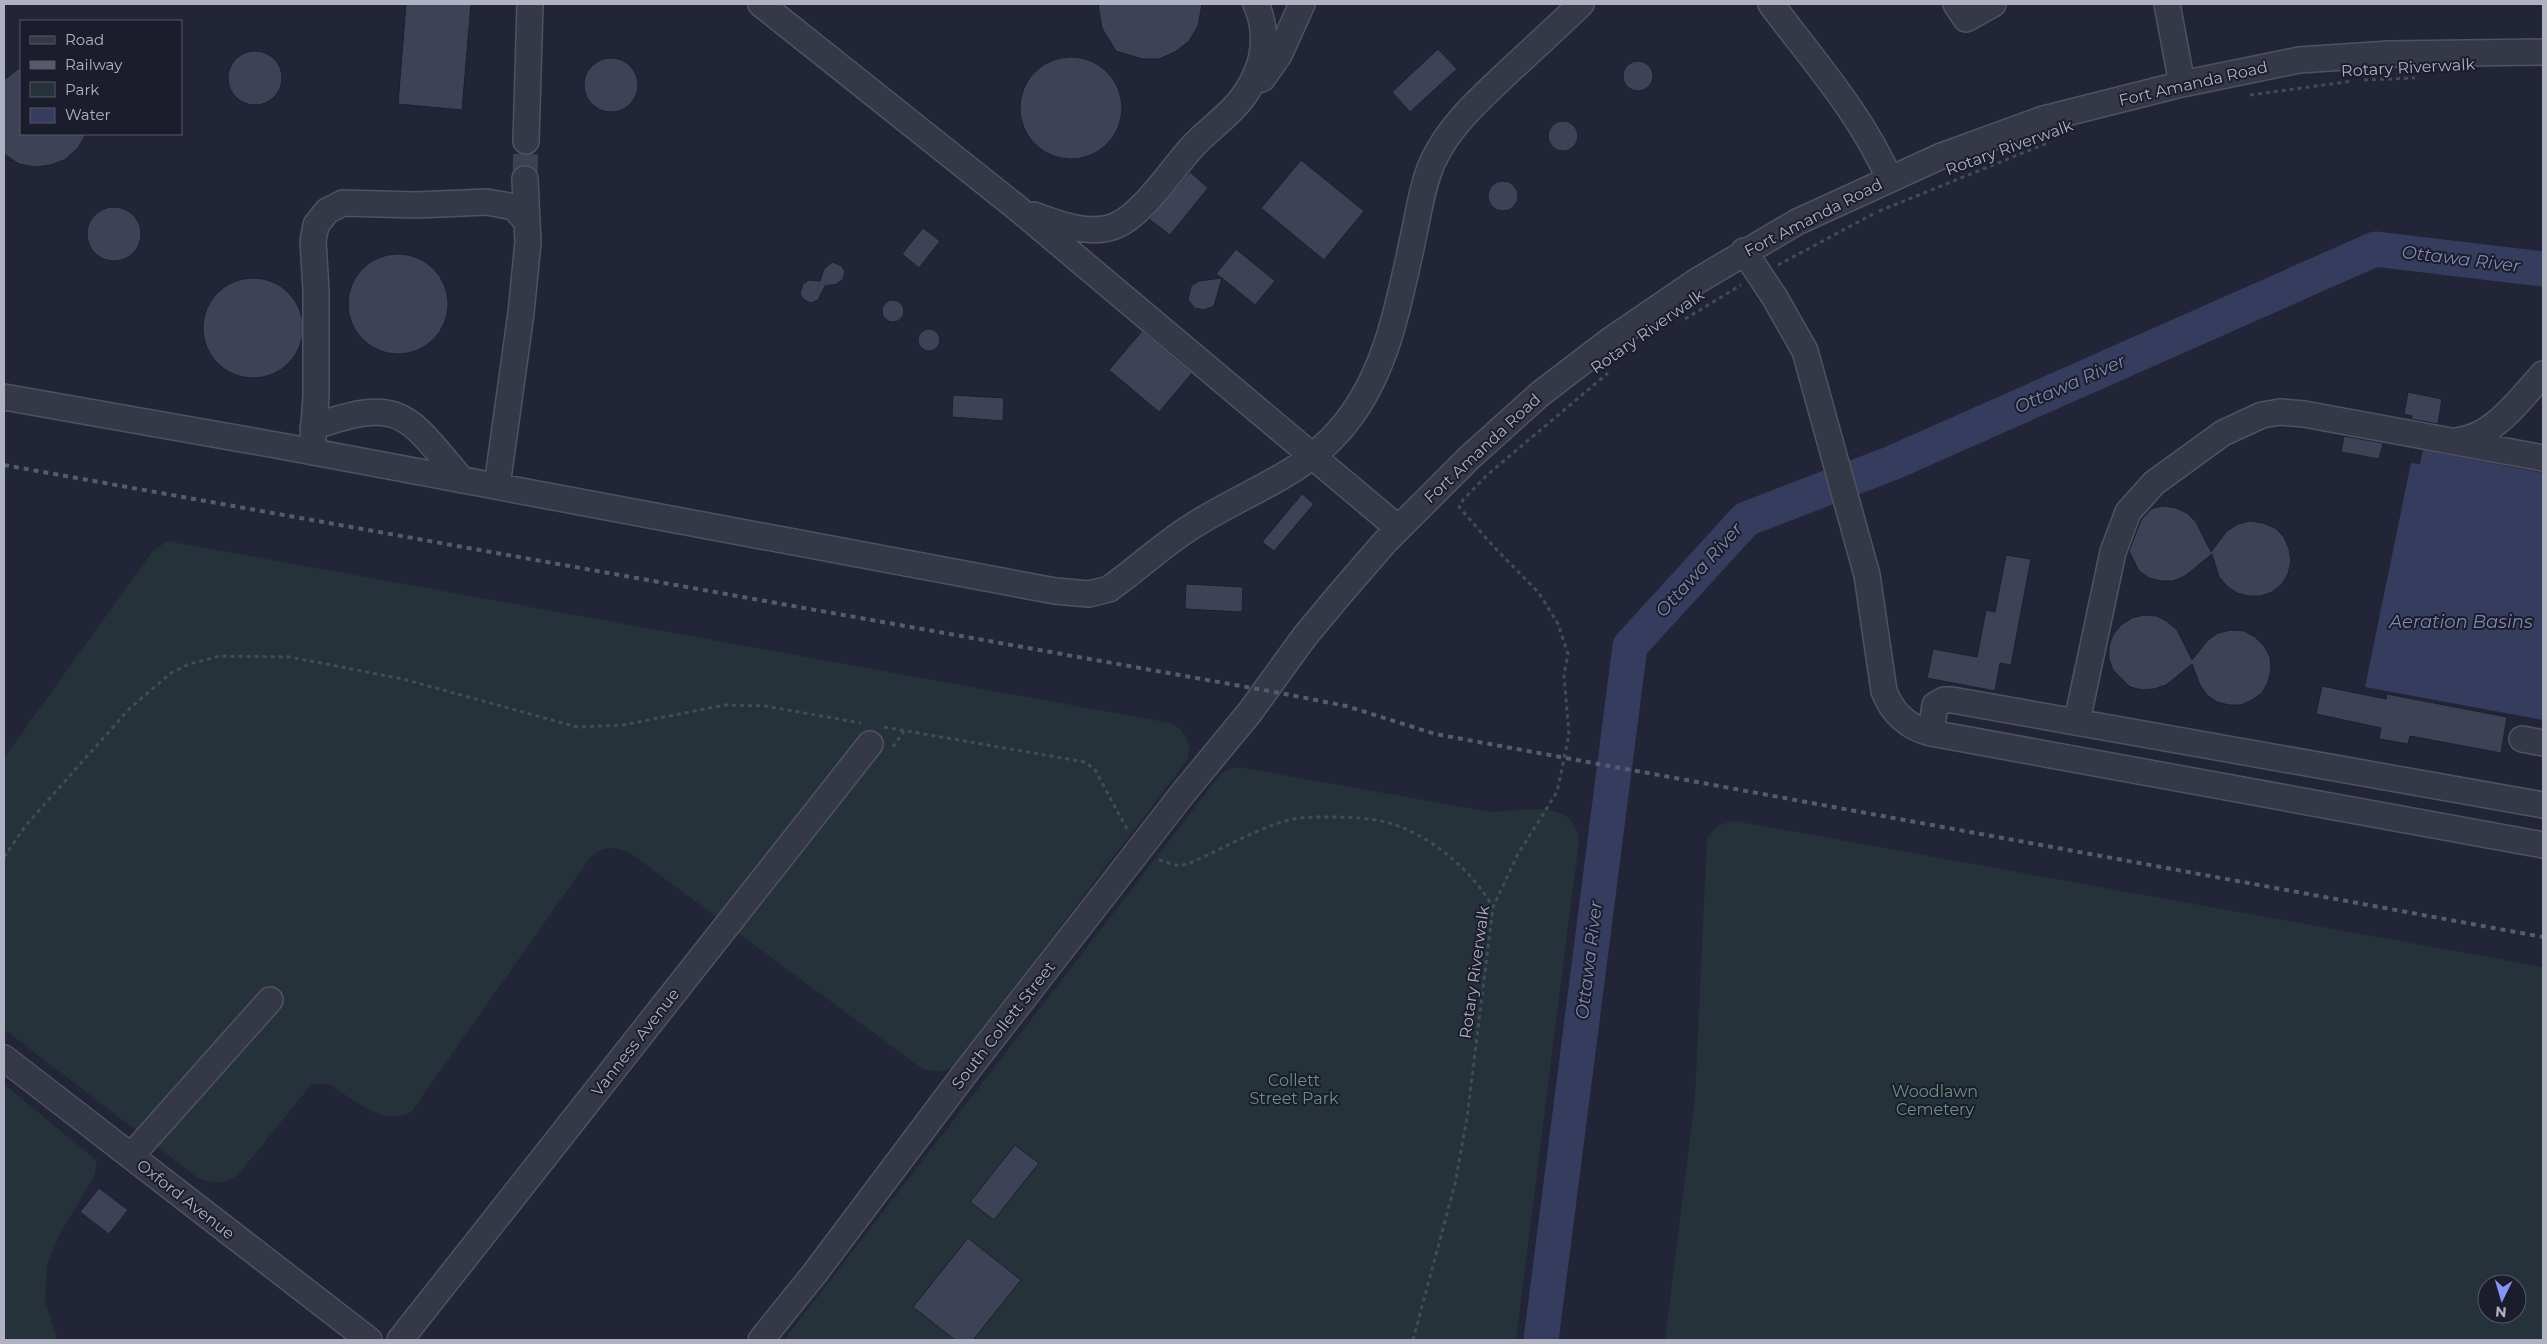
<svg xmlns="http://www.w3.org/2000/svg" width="2547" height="1344" font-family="Montserrat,sans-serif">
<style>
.green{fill:#253239;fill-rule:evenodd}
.water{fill:#363c5d}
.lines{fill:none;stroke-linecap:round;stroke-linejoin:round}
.river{stroke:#363c5d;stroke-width:35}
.building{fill:#3e4257;stroke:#1d1f2e}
.minor-tunnel{stroke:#3e4153;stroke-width:25;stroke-dasharray:25 12;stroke-linecap:butt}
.minor-casing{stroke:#505262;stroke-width:28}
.path{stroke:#414d55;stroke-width:3;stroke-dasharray:4 4;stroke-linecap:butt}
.minor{stroke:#353847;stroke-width:25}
.rail{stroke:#575b6e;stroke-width:4;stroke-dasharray:5 5;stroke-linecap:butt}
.labels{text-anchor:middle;stroke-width:4;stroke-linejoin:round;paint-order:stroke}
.street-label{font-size:16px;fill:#b0b2c4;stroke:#1b1d2c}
.park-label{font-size:16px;fill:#69937e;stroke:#1b1d2c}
.water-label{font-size:18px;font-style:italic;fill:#8188af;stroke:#1b1d2c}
</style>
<rect width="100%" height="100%" fill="#222537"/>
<path class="green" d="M 167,541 L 1170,723 C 1185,729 1192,743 1188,759 L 954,1066 C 943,1073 933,1072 921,1068 L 630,853 C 614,846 603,846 590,858 L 411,1112 C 385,1128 355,1100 332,1086 L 323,1083 L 311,1085 L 238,1175 C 224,1185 213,1184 198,1178 L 4,1029 L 4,758 L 152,552 Z
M 1238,767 L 1485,811 C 1517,815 1572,793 1579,840 L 1516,1340 L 784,1340 L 1219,776 L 1226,770 Z
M 1735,821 L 2543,967 L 2543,1340 L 1665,1340 L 1695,1097 L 1707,839 C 1715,827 1720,823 1735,821 ZM 2487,1284 L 2517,1284 L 2517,1314 L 2487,1314 Z
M 4,1084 L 97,1161 L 95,1174 L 56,1241 L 47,1265 L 45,1302 L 58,1340 L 4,1340 Z"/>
<path class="water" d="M 2423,450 L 2543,473 L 2543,720 L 2365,687 L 2411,463 L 2420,464 Z"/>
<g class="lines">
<path class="river" d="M 1541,1340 L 1630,646 L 1746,519 L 1892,463 L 2375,249 L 2543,269"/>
</g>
<path class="building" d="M 406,4 L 471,4 L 462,110 L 398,104 Z
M 1098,4 L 1202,4 L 1198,26 L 1189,41 L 1175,52 L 1159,59 L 1142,59 L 1116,51 L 1102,28 Z
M 1438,49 L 1457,69 L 1410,112 L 1392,92 Z
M228 78a27 27 0 1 1 54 0a27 27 0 1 1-54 0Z
M1020 108a51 51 0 1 1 102 0a51 51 0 1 1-102 0Z
M584 85a27 27 0 1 1 54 0a27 27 0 1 1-54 0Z
M1623 76a15 15 0 1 1 30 0a15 15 0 1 1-30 0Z
M 21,67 L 21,134 L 86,134 L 78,148 L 66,159 L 51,165 L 35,167 L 19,164 L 4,154 L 4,80 Z
M1548 136a15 15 0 1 1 30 0a15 15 0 1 1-30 0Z
M 1301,160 L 1364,211 L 1324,260 L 1261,208 Z
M 1190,172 L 1208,188 L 1170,235 L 1149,219 Z
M1488 196a15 15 0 1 1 30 0a15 15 0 1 1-30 0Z
M87 234a27 27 0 1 1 54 0a27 27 0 1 1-54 0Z
M 923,228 L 940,241 L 919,268 L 902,254 Z
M 1236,249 L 1275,281 L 1255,305 L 1222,278 L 1214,306 L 1204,310 L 1195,308 L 1188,300 L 1191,286 L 1199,281 L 1222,278 L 1216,274 Z
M348 304a50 50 0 1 1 100 0a50 50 0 1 1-100 0Z
M 832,262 L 842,266 L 845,272 L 843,279 L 837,284 L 825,286 L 818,300 L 811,303 L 804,300 L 800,294 L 803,284 L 809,280 L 820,281 L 824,269 Z
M203 328a50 50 0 1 1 100 0a50 50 0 1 1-100 0Z
M882 311a11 11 0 1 1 22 0a11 11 0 1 1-22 0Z
M918 340a11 11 0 1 1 22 0a11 11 0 1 1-22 0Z
M 1142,331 L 1192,373 L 1159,412 L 1109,370 Z
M 2408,392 L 2442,399 L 2438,424 L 2411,419 L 2412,416 L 2404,414 Z
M 953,395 L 1004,398 L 1003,421 L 952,417 Z
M 2344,436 L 2383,443 L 2379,459 L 2341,452 Z
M 1302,494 L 1314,504 L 1274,551 L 1262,542 Z
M 2163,506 L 2176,508 L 2187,513 L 2196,522 L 2211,552 L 2227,531 L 2238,524 L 2250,521 L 2263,523 L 2275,528 L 2284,537 L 2289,549 L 2291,561 L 2288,574 L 2282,584 L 2272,592 L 2261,596 L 2249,596 L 2237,593 L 2227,586 L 2219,577 L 2212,554 L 2185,576 L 2173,581 L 2161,581 L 2149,578 L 2139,571 L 2129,551 L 2141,520 L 2151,509 Z
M 2006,555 L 2031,559 L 2011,665 L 2000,663 L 1995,691 L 1927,678 L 1933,649 L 1977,657 L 1986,610 L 1995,612 Z
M 1186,584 L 1243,587 L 1242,612 L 1185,609 Z
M 2144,615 L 2157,616 L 2168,622 L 2177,630 L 2192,660 L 2208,640 L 2218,633 L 2231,630 L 2244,631 L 2255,637 L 2264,646 L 2270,657 L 2271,670 L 2268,682 L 2262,693 L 2252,700 L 2241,705 L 2229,705 L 2217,702 L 2207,695 L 2200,685 L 2192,664 L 2166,685 L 2154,689 L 2142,690 L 2130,687 L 2113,670 L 2109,659 L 2109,646 L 2113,635 L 2121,625 L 2132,618 Z
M 2322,686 L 2386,699 L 2387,694 L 2507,717 L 2501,753 L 2410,736 L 2408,744 L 2379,739 L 2381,728 L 2316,714 Z
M 1015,1145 L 1039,1163 L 994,1220 L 970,1202 Z
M 99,1188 L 128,1210 L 109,1234 L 80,1212 Z
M 968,1238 L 1021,1280 L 973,1340 L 955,1340 L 913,1307 Z"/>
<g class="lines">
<path class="minor-tunnel" d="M 525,179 L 526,141"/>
<defs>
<path id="minor" d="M 761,4 L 1016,207 L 1398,528
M 1771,4 C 1813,60 1861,114 1889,178
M 1956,4 L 1966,19 L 1993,4
M 2167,4 L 2182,84
M 1262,79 L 1279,55 L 1302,4
M 526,141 L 530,4
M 525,179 L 527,222
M 1034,215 C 1058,224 1090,236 1115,226 C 1143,215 1173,167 1194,145 C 1209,129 1230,115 1243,97 C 1248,90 1253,82 1256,74 C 1266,52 1266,26 1256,4
M 1744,251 L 1775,298 L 1805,351 L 1867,575 L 1884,691 C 1892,713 1909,728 1931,733 L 1935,705 L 1944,700 L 1952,700 L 2543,805
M 4,397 L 276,445 L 1055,591 L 1089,594 L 1109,589 C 1136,570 1160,547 1188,529 C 1237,496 1299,477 1339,431 C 1387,377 1399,302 1414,234 C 1419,210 1423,183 1433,161 C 1450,125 1478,101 1506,74 C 1531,51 1556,28 1581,4
M 313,427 C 402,396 406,414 462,480
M 2456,441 C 2494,437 2519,400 2543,374
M 312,452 L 316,396 L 316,290 L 313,241 L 316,225 L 327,211 L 343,203 L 416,205 L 487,202 L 514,207 L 527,222 L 528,242 L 521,313 L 497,486
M 2077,721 L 2113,552 L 2128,512 L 2154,483 L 2223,433 L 2262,415 L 2280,412 L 2304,414 L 2543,458
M 1931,733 L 2543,845
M 2522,739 L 2543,743
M 4,1058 L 369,1340
M 131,1156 L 270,1000
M 400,1340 L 870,744
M 761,1340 L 815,1273 L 966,1072 L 1184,792 L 1250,712 L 1305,636 L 1340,594 L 1385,542 L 1470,457 L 1540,394 L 1612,339 L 1697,281 L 1797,222 L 1939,157 L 2043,119 L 2182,84 L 2299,60 L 2389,54 L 2543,52"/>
</defs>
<use href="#minor" class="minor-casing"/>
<path class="path" d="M 2364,80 L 2415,78
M 2250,95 L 2353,81
M 1879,211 L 2050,142
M 1778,265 L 1873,214
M 1685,319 L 1741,285
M 884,727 L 1085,762 L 1095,770 L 1128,831
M 893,747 L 904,731
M 4,857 L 26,825 L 130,708 L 171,673 L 189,664 L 220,656 L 290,657 L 403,679 L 577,727 L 623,725 L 725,705 L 765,706 L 861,723
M 1159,860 L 1179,866 L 1190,863 C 1223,849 1253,830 1288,820 C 1301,817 1315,817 1329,817 C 1350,817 1373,818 1393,824 C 1434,838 1472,871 1493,907
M 1413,1340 L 1455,1184 L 1467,1118 L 1493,907 L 1518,854 L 1557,792 L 1569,735 L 1564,675 L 1568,654 L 1558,624 L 1539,593 L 1494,547 L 1459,507 L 1463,500 L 1487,475 L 1608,373"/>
<use href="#minor" class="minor"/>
<path class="rail" d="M 4,465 L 1280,693 L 1346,706 L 1435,734 L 2543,937"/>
</g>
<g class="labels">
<g class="street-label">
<text transform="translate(2408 67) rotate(-3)" y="6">Rotary Riverwalk</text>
<text transform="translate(2193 83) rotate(-13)" y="6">Fort Amanda Road</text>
<text transform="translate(2009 147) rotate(-20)" y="6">Rotary Riverwalk</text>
<text transform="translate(1813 217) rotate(-27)" y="6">Fort Amanda Road</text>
<text transform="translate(1647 331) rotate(-35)" y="6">Rotary Riverwalk</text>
<text transform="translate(1482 448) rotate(-43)" y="6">Fort Amanda Road</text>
<text transform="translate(1474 972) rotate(-82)" y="6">Rotary Riverwalk</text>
<text transform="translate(1003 1025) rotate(-52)" y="6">South Collett Street</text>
<text transform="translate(635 1042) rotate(-52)" y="6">Vanness Avenue</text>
<text transform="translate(186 1199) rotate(38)" y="6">Oxford Avenue</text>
</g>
<g class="park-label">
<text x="1294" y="1086">Collett<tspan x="1294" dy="18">Street Park</tspan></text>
<text x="1935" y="1097">Woodlawn<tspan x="1935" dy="18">Cemetery</tspan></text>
</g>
<g class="water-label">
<text transform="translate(2461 259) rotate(7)" y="6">Ottawa River</text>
<text transform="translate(2070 384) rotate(-24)" y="6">Ottawa River</text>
<text transform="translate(1699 570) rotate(-48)" y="6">Ottawa River</text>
<text x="2461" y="628">Aeration Basins</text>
<text transform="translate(1589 960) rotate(-83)" y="6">Ottawa River</text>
</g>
</g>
<rect width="2547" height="1344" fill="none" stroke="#b0b2c4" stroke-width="10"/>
<rect x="20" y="20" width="162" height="115" fill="#1b1d2c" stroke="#575969"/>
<rect x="30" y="36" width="25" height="8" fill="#353847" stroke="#575969"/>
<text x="65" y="45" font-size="15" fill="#b0b2c4">Road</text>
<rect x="30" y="61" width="25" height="8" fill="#575b6e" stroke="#575969"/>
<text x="65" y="70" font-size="15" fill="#b0b2c4">Railway</text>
<rect x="30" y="82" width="25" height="15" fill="#253239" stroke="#575969"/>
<text x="65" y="95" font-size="15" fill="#b0b2c4">Park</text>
<rect x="30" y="108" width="25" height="15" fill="#363c5d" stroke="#575969"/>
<text x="65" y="120" font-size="15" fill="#b0b2c4">Water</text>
<g transform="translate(2502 1299) rotate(185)"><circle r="24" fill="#1b1d2c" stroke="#575969"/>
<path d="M0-4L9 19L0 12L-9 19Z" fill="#8894f1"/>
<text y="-8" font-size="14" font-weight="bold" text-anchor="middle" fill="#b0b2c4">N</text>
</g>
</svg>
